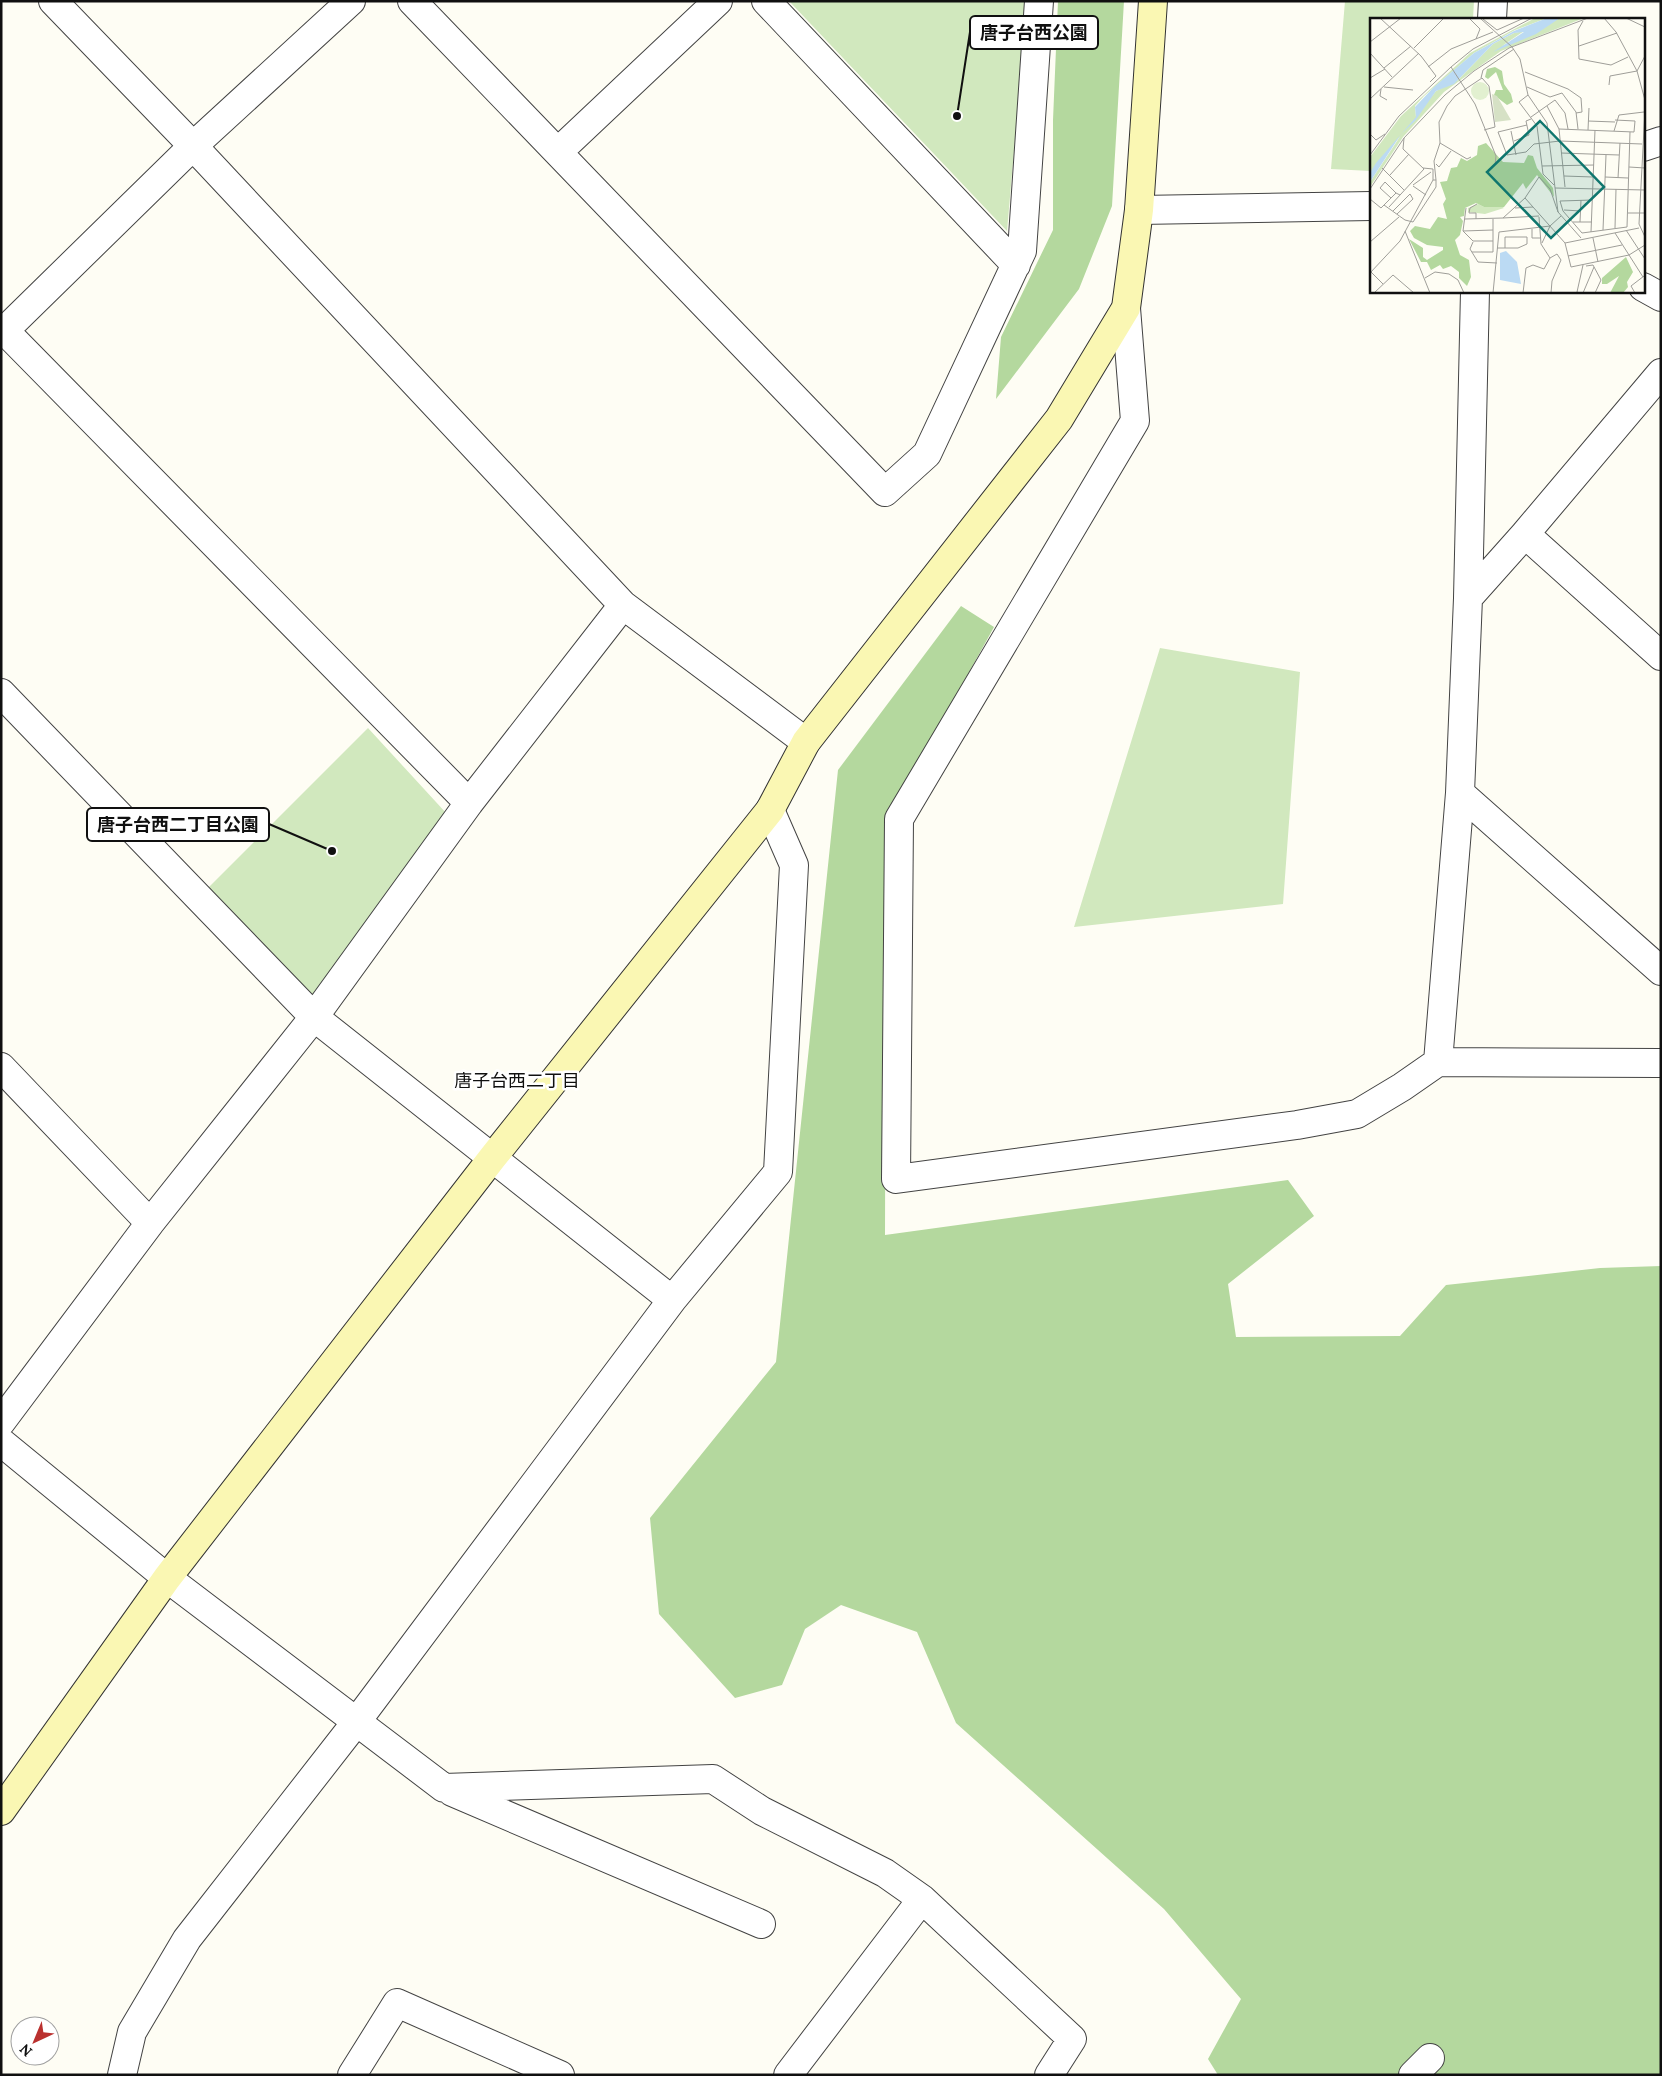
<svg xmlns="http://www.w3.org/2000/svg" width="1662" height="2076" font-family="Lora,'Noto Sans JP',serif">
<style>
.green{fill:#d1e8be}
.forest{fill:#b4d89e}
.lines{fill:none;stroke-linecap:round;stroke-linejoin:round}
.street-casing{stroke:#434343;stroke-width:30}
.secondary-casing{stroke:#323232;stroke-width:30}
.street{stroke:#fff;stroke-width:28}
.secondary{stroke:#faf7b3;stroke-width:28}
.labels{text-anchor:middle;stroke-width:5;stroke-linejoin:round;paint-order:stroke}
.neighbourhood-label{font-size:18px;fill:#101010;stroke:#fff}
.inset-road{fill:none;stroke:#9f9e99;stroke-width:1}
.view{fill:#0f766e;fill-opacity:0.15;stroke:#0f766e;stroke-width:2.5}
.inset-edge{fill:none;stroke:#101010;stroke-width:2.5}
.leader{fill:none;stroke:#101010;stroke-width:2}
.callout-dot{fill:#101010;stroke:#fff;stroke-width:2}
.callout{fill:#fff;stroke:#101010;stroke-width:2}
.callout-label{font-size:18px;text-anchor:middle;font-weight:bold;fill:#101010}
</style>
<rect width="100%" height="100%" fill="#fefdf4"/>
<path class="green" d="M 789,1 L 1027,1 L 1007,231 Z
M 1345,1 L 1474,1 L 1473,19 L 1371,19 L 1371,171 L 1331,169 Z
M 1160,648 L 1300,672 L 1283,904 L 1074,927 Z
M 368,728 L 447,814 L 313,999 L 207,889 Z"/>
<path class="forest" d="M 1058,1 L 1124,1 L 1112,206 L 1079,289 L 996,399 L 1001,337 L 1053,230 L 1053,120 Z
M 961,606 L 994,627 L 886,823 L 885,1235 L 1288,1180 L 1314,1216 L 1228,1284 L 1236,1337 L 1400,1336 L 1446,1285 L 1600,1268 L 1661,1266 L 1661,2075 L 1218,2075 L 1208,2059 L 1241,1999 L 1164,1909 L 956,1723 L 917,1632 L 841,1605 L 805,1629 L 782,1685 L 735,1698 L 659,1614 L 650,1518 L 776,1362 L 838,770 Z"/>
<g class="lines">
<defs>
<path id="street" d="M 53,1 L 193,146 L 623,605 L 806,742
M 412,1 L 885,492 L 927,454 L 1022,251 L 1039,1
M 766,1 L 1016,265
M 1492,19 L 1493,1
M 1643,147 L 1661,141
M 559,151 L 718,1
M 1139,210 L 1371,206
M 1643,287 L 1661,297
M 1126,308 L 1135,421 L 899,819 L 896,1179 L 1297,1125 L 1357,1114 L 1402,1087 L 1438,1062 L 1661,1063
M 5,331 L 469,803
M 1,334 L 193,146 L 351,1
M 1525,534 L 1661,373
M 1468,598 L 1525,534 L 1661,656
M 1,693 L 314,1017 L 672,1300
M 1460,793 L 1661,971
M 1438,1062 L 1460,793 L 1468,598 L 1475,291
M 1,1067 L 150,1223
M 1,1422 L 150,1223 L 314,1017 L 469,803 L 623,605
M 1,1442 L 167,1578 L 444,1788 L 713,1779 L 762,1811 L 885,1873 L 922,1899 L 1072,2039 L 1049,2075
M 452,1792 L 761,1924
M 122,2075 L 132,2032 L 187,1939 L 357,1721 L 672,1300 L 778,1172 L 794,865 L 770,810
M 352,2075 L 397,2003 L 560,2075
M 788,2075 L 922,1899
M 1413,2075 L 1430,2058"/>
<path id="secondary" d="M 1,1811 L 167,1578 L 493,1157 L 770,810 L 806,742 L 1059,419 L 1126,308 L 1139,210 L 1153,1"/>
</defs>
<use href="#street" class="street-casing"/>
<use href="#secondary" class="secondary-casing"/>
<use href="#street" class="street"/>
<use href="#secondary" class="secondary"/>
</g>
<g class="labels">
<g class="neighbourhood-label">
<text x="517" y="1087">唐子台西二丁目</text>
</g>
</g>
<g transform="translate(1370 18)">
<rect width="275" height="275" fill="#fefdf4"/>
<path d="M 165,0 L 177,0 L 145,12 L 104,35 L 54,78 L 45,88 L 46,99 L 0,155 L 0,139 L 31,98 L 100,35 ZM 190,0 L 214,0 L 131,33 L 74,74 L 33,119 L 0,169 L 0,164 L 31,117 L 66,73 L 88,62 L 123,26 L 144,15 L 154,13 L 132,28 ZM 108,186 L 114,189 L 130,187 L 134,190 L 115,196 L 98,194 L 98,190 Z" fill="#d1e8be"/>
<path d="M 125,49 L 132,53 L 134,66 L 141,76 L 143,84 L 137,87 L 124,77 L 126,72 L 133,72 L 126,54 L 118,61 L 115,59 L 117,51 ZM 116,125 L 133,144 L 154,145 L 158,137 L 163,138 L 167,150 L 183,170 L 184,179 L 167,157 L 156,171 L 153,165 L 134,189 L 114,189 L 106,185 L 95,190 L 94,198 L 90,199 L 93,203 L 90,217 L 85,222 L 90,237 L 99,242 L 101,259 L 97,268 L 89,260 L 89,254 L 81,248 L 73,251 L 70,247 L 61,252 L 57,244 L 51,244 L 39,221 L 53,230 L 53,239 L 57,242 L 73,232 L 73,229 L 57,227 L 44,220 L 40,213 L 45,208 L 60,211 L 68,199 L 77,201 L 73,186 L 76,181 L 70,164 L 77,163 L 81,150 L 87,149 L 91,140 L 97,143 L 107,137 L 108,128 ZM 256,239 L 263,254 L 257,264 L 258,269 L 253,275 L 240,275 L 249,258 L 237,266 L 232,266 L 232,260 Z" fill="#b4d89e"/>
<path d="M 122,76 L 127,78 L 141,102 L 125,104 Z" fill="#d6e1c5"/>
<path d="M101 73a9 9 0 1 1 18 0a9 9 0 1 1-18 0Z" fill="#e2f0d0"/>
<path d="M 177,0 L 190,0 L 166,16 L 123,34 L 154,14 L 144,15 L 123,26 L 84,66 L 66,73 L 45,103 L 31,116 L 0,164 L 0,155 L 6,145 L 46,99 L 45,89 L 64,69 L 104,35 L 144,13 ZM 136,233 L 147,244 L 151,266 L 130,262 L 130,235 Z" fill="#bbdaf3"/>
<path class="inset-road" d="M 10,0 L 51,38 L 66,58 L 60,64M 99,0 L 110,11 L 106,21M 110,0 L 142,29 L 150,41 L 158,77 L 177,105 L 188,194 L 211,220M 234,0 L 246,14 L 267,53 L 275,82M 256,0 L 275,9M 113,1 L 127,12 L 154,0M 213,3 L 208,12 L 209,41 L 241,47 L 258,39M 0,24 L 31,0M 209,28 L 247,15M 44,30 L 74,0M 0,35 L 22,59M 58,49 L 81,31 L 123,14M 81,49 L 105,86 L 126,138 L 125,147M 14,50 L 41,28M 155,54 L 198,71 L 211,80 L 212,94 L 206,95M 0,60 L 15,51M 111,60 L 113,52 L 144,31M 239,67 L 240,58 L 267,53 L 275,38M 14,69 L 43,72M 157,69 L 180,79 L 192,75 L 206,94 L 208,111M 11,71 L 10,78 L 17,82M 158,77 L 149,84 L 167,108 L 173,156 L 184,167M 0,81 L 49,35M 177,88 L 189,111 L 195,169M 275,92 L 269,206 L 275,219M 161,99 L 185,82 L 195,95 L 198,111M 218,103 L 245,104M 157,107 L 128,114 L 137,137 L 156,134 L 164,126 L 190,123 L 272,126M 189,111 L 264,114 L 265,103 L 245,102M 218,112 L 219,90M 141,113 L 146,137M 244,113 L 249,97 L 274,94M 0,116 L 6,122 L 15,116M 144,123 L 159,117 L 156,103 L 161,101M 70,125 L 97,141 L 101,139M 191,135 L 249,137M 0,137 L 29,98 L 81,49 L 103,31 L 162,0M 66,146 L 69,149 L 81,133M 172,148 L 224,147M 259,149 L 275,150M 12,150 L 34,172M 53,150 L 63,151 L 63,162M 20,157 L 39,136M 194,158 L 223,159M 235,159 L 258,160M 248,160 L 250,125M 43,167 L 61,154M 43,168 L 56,177M 185,170 L 275,172M 0,171 L 34,120 L 75,77 L 104,53 L 139,30 L 218,0M 21,180 L 10,170 L 15,164 L 26,175M 155,180 L 195,225 L 201,249 L 259,237 L 275,227M 0,181 L 11,190 L 14,187 L 35,202 L 43,204 L 66,169 L 66,162M 222,182 L 190,183 L 193,193 L 212,215 L 257,209 L 260,114M 14,187 L 26,175 L 30,177M 19,189 L 54,151 L 33,131 L 34,120M 96,190 L 93,213 L 103,223 L 123,223M 145,190 L 163,189M 194,192 L 211,193M 23,193 L 40,176 L 43,181 L 27,196M 258,195 L 275,195M 169,199 L 171,226 L 180,240M 133,200 L 169,198M 95,201 L 133,200 L 155,180 L 169,159 L 180,171 L 188,194M 106,201 L 106,195 L 99,195 L 100,190 L 107,186M 203,204 L 222,204M 210,204 L 211,182M 245,210 L 246,171M 162,211 L 162,220 L 170,220M 233,212 L 236,137M 256,212 L 275,241M 35,213 L 60,275M 93,213 L 123,212M 221,214 L 225,112M 245,215 L 273,259M 223,220 L 228,244M 0,224 L 29,199M 103,224 L 100,231 L 108,244 L 127,245M 172,225 L 180,208 L 191,198M 195,225 L 269,210M 127,230 L 148,230 L 157,226 L 157,219 L 135,219 L 135,230M 102,234 L 123,234 L 123,201M 198,238 L 252,227M 216,248 L 223,247 L 231,262 L 225,275M 1,254 L 13,266M 0,255 L 30,223 L 63,162 L 66,162 L 64,143 L 70,125 L 69,104 L 77,88 L 85,78 L 112,60 L 119,68 L 125,109 L 114,112M 55,260 L 65,254 L 79,256 L 88,262 L 94,275M 4,275 L 23,257 L 44,275M 123,275 L 129,214 L 180,208M 153,275 L 156,250 L 163,247 L 174,251 L 180,240 L 187,236 L 191,242 L 182,263 L 181,275M 210,275 L 207,274 L 213,247M 213,275 L 224,249M 265,275 L 261,268 L 274,258"/>
<path class="view" d="M 170,103 L 234,169 L 181,220 L 117,154 Z"/>
<rect width="275" height="275" class="inset-edge"/>
</g>
<path class="leader" d="M957 116L970 32M332 851L269 824"/>
<g class="callout-dot">
<circle cx="957" cy="116" r="5"/>
<circle cx="332" cy="851" r="5"/>
</g>
<g class="callout">
<rect x="970" y="16" width="128" height="33" rx="5"/>
<rect x="87" y="808" width="182" height="33" rx="5"/>
</g>
<g class="callout-label">
<text x="1034" y="39">唐子台西公園</text>
<text x="178" y="831">唐子台西二丁目公園</text>
</g>
<rect width="1662" height="2076" fill="none" stroke="#101010" stroke-width="5"/>
<g transform="translate(35 2041) rotate(224)"><circle r="24" fill="#ffffff" stroke="#9f9f9f"/>
<path d="M0-4L9 19L0 12L-9 19Z" fill="#ba312f"/>
<text y="-8" font-size="14" font-weight="bold" text-anchor="middle" fill="#101010">N</text>
</g>
</svg>
